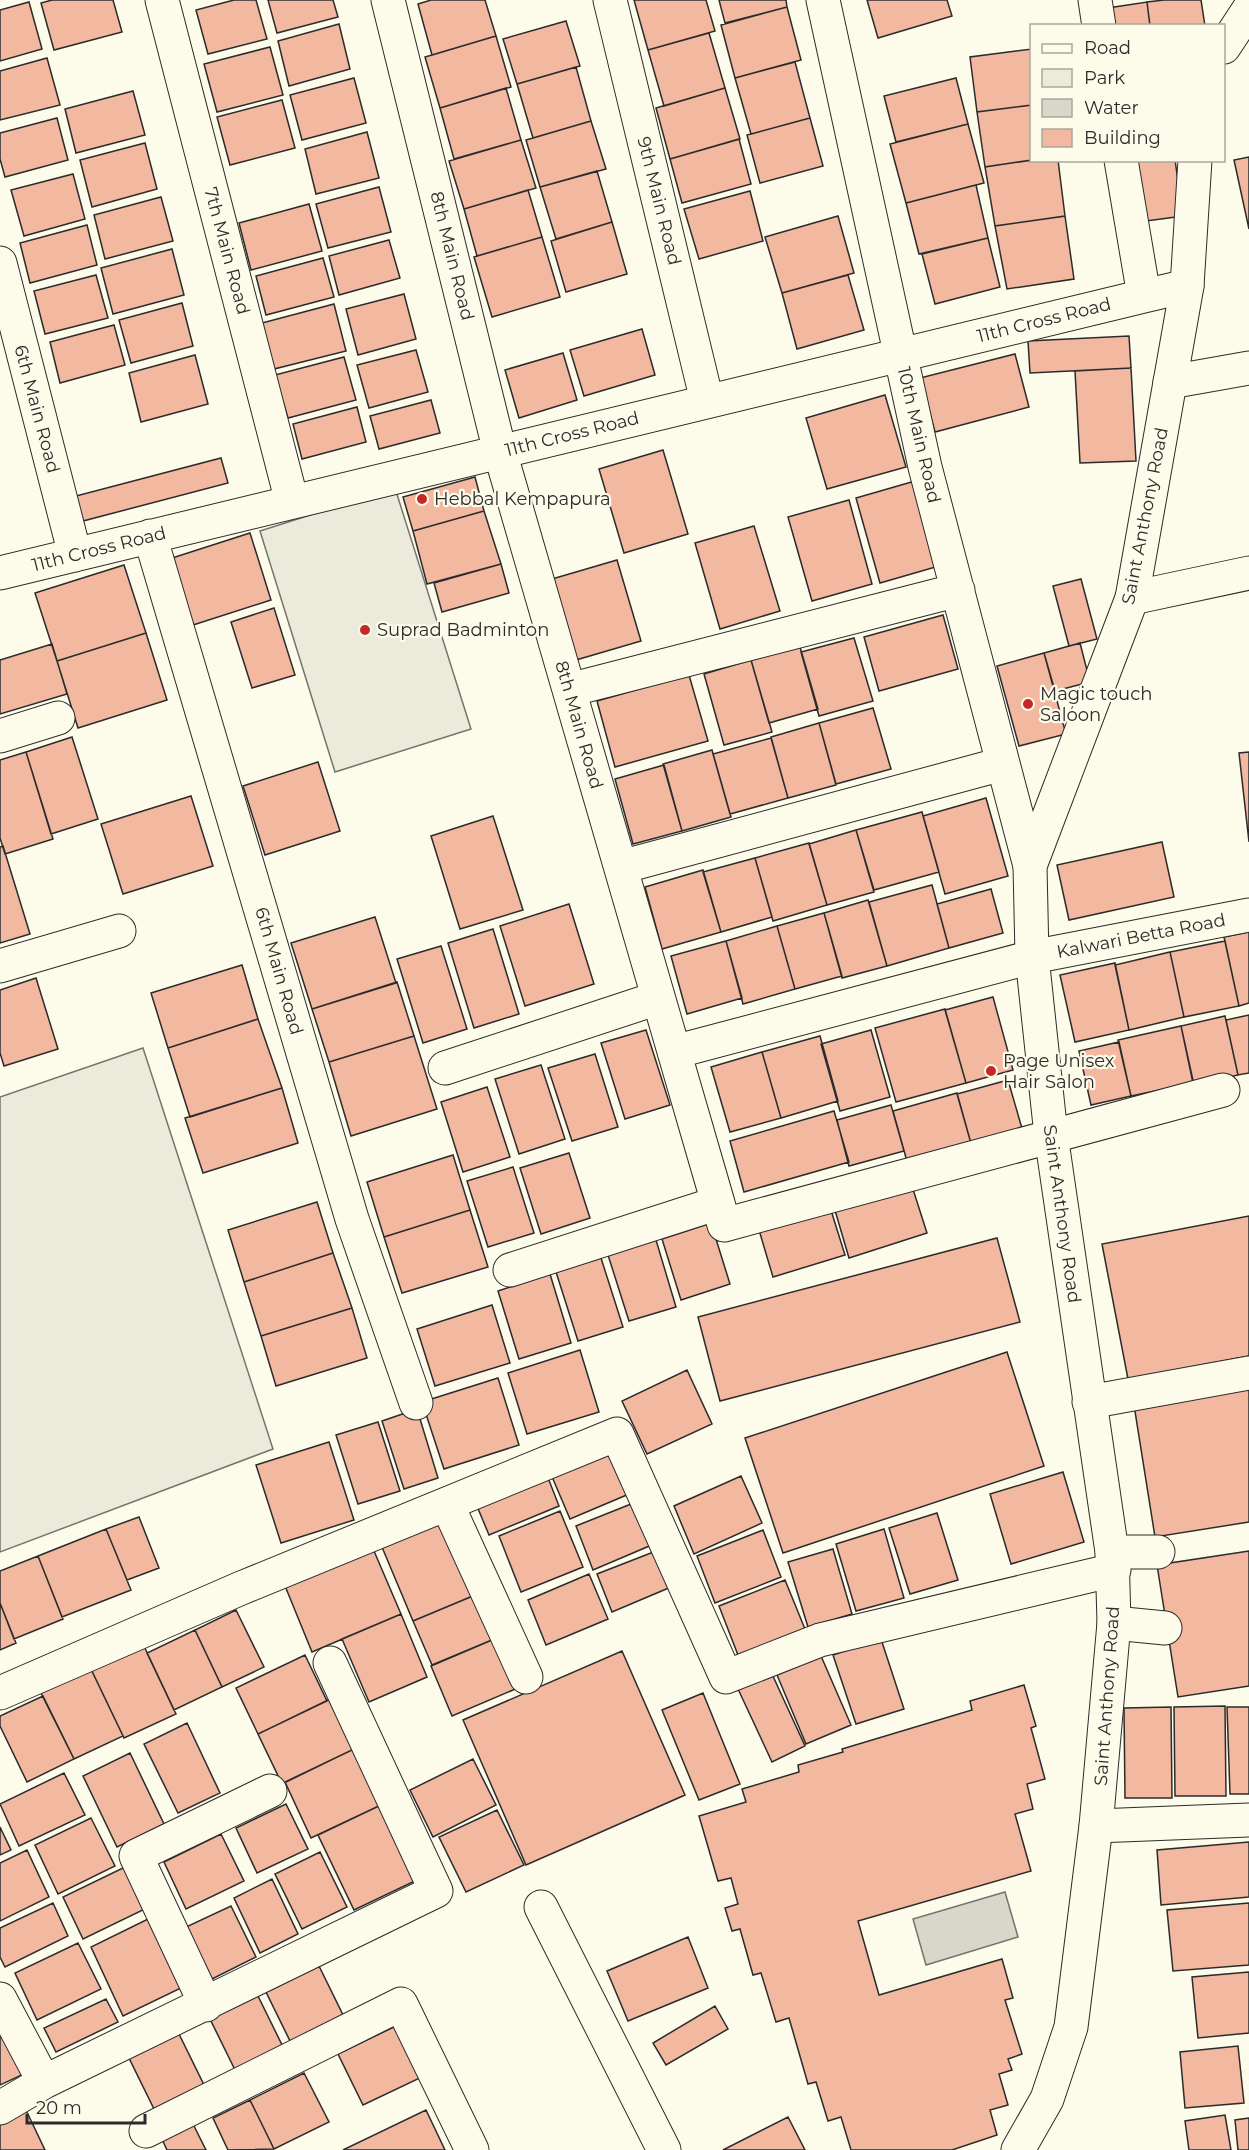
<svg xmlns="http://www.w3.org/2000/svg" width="1249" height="2150" font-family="Montserrat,sans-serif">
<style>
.green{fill:#ecebdb;stroke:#74746e;stroke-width:1.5}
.water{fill:#d8d7c9;stroke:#74746e;stroke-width:1.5}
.building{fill:#f2b8a0;stroke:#2b2b2b;stroke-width:1.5}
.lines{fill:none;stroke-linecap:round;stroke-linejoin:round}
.street-casing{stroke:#2b2b2b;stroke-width:35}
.secondary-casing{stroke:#2b2b2b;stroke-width:35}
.street{stroke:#fdfbea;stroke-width:33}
.secondary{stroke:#fdfbea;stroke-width:33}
.poi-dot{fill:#c62828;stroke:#fdfbea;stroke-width:2}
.labels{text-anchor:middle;stroke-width:4.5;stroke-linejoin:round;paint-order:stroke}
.street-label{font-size:18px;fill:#2b2b2b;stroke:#fdfbea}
.poi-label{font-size:18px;fill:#2b2b2b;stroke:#fdfbea;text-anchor:start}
</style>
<rect width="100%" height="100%" fill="#fdfbea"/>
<path class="green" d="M 395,488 L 471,729 L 335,772 L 260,531 Z
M 143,1048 L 273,1449 L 0,1552 L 0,1097 Z"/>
<path class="water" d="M 1005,1892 L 1018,1937 L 926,1965 L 913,1919 Z"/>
<path class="building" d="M 52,0 L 113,0 L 122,32 L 54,50 L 41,3 Z
M 234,0 L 256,0 L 267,39 L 208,54 L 196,10 Z
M 268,0 L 333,0 L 338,17 L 277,33 Z
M 431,0 L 485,0 L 496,36 L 432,55 L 418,4 Z
M 634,0 L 706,0 L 715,31 L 648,50 Z
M 719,0 L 786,0 L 787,7 L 725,23 Z
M 867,0 L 947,0 L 952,16 L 878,38 Z
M 1164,0 L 1201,0 L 1205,26 L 1150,26 L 1147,2 Z
M 29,2 L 42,49 L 0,61 L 0,10 Z
M 1147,2 L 1150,26 L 1110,26 L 1108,8 Z
M 787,7 L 801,60 L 735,78 L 721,25 Z
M 566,21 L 580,66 L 517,84 L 503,39 Z
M 339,24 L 350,69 L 289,86 L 278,41 Z
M 709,33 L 725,88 L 664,106 L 648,50 Z
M 496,36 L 511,87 L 440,108 L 425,57 Z
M 270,47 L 283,95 L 217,112 L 204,64 Z
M 1032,49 L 1032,105 L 977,112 L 970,57 Z
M 47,58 L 60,105 L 0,120 L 0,71 Z
M 795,62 L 810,118 L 751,134 L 735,78 Z
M 576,67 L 591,121 L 533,138 L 517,84 Z
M 354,78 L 366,123 L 302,140 L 290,95 Z
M 956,78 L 968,124 L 896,142 L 884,96 Z
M 506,88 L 521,140 L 454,159 L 440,108 Z
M 725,88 L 740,139 L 670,159 L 656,108 Z
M 133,91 L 145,135 L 76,153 L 65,109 Z
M 282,100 L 295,148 L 230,165 L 217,117 Z
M 1032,105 L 1032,160 L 985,167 L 977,112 Z
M 57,118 L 68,160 L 5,177 L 0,159 L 0,133 Z
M 810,118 L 823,166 L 760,183 L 747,135 Z
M 591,121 L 606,169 L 540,187 L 526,140 Z
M 968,124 L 984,183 L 906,203 L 890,144 Z
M 367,132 L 379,178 L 316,194 L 305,149 Z
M 739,139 L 751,184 L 682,203 L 670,159 Z
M 521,140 L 536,188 L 464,209 L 449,161 Z
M 145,143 L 157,189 L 92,207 L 80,160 Z
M 1249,157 L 1249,229 L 1234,160 Z
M 1032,160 L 1058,160 L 1065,216 L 995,226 L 985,167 Z
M 1131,160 L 1175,160 L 1183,216 L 1139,222 Z
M 597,171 L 612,222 L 556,239 L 540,187 Z
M 73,174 L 85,219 L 24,236 L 11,190 Z
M 976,185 L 988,238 L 919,254 L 906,203 Z
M 379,187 L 391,232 L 328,248 L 316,204 Z
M 528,190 L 542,237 L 477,256 L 464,209 Z
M 750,191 L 763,241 L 699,259 L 684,209 Z
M 161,197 L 173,241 L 105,259 L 94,215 Z
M 309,204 L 322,251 L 251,270 L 239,223 Z
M 838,216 L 854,273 L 782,293 L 765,237 Z
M 1065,216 L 1074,279 L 1007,289 L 995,226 Z
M 612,222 L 627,274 L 566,292 L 551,241 Z
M 87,225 L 97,265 L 30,283 L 20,243 Z
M 542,237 L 560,297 L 492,317 L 474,257 Z
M 988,238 L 1000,287 L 935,304 L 922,254 Z
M 389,240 L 400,278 L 339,295 L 329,256 Z
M 172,249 L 184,295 L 113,314 L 101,268 Z
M 323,258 L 334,297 L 266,315 L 256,276 Z
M 96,275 L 108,318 L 45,334 L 34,291 Z
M 848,275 L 864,330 L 797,349 L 782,293 Z
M 404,294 L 416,339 L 358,355 L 346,309 Z
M 182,303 L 193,346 L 131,363 L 119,320 Z
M 334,304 L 346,351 L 274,369 L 262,323 Z
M 114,325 L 125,365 L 60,383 L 50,342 Z
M 642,329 L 655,375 L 584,396 L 570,350 Z
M 1129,336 L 1131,368 L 1030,373 L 1028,341 Z
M 416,350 L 428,392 L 369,408 L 357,365 Z
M 563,353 L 577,400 L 519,418 L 505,370 Z
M 1015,354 L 1029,407 L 935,432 L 920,378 Z
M 195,355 L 208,404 L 141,422 L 129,373 Z
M 344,357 L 356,400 L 288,418 L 275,375 Z
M 1131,368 L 1136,461 L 1080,463 L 1075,371 Z
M 885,395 L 906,467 L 827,489 L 806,418 Z
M 431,400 L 440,433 L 379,449 L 370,416 Z
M 357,407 L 366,442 L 302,459 L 293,424 Z
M 663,450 L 688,534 L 624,553 L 599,469 Z
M 221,458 L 228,483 L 83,521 L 76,496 Z
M 475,477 L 484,511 L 413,531 L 403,497 Z
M 915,481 L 939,566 L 880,583 L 856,498 Z
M 849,500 L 872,584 L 812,601 L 788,517 Z
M 484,511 L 501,564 L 427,584 L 413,531 Z
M 754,526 L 780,611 L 720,629 L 695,543 Z
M 250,533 L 271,600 L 190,626 L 169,559 Z
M 617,560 L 641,641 L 576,660 L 552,579 Z
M 501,564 L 509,593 L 442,612 L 434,583 Z
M 124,565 L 146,633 L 57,661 L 35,593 Z
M 1081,579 L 1097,639 L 1069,646 L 1053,586 Z
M 274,608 L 295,675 L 252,688 L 231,622 Z
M 943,615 L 958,669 L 879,691 L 864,637 Z
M 146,633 L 167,700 L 78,728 L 57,661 Z
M 854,638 L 873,701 L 819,716 L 801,652 Z
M 1080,643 L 1090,682 L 1055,691 L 1044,653 Z
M 52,644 L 67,694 L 0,714 L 0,660 Z
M 800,647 L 818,709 L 769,723 L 751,660 Z
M 1044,653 L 1066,734 L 1019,746 L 997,666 Z
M 751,660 L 772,732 L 724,745 L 704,674 Z
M 689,675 L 708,741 L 615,767 L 597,701 Z
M 873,708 L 891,769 L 836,784 L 819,723 Z
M 819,723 L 836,785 L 788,798 L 771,737 Z
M 72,737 L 98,819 L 51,834 L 26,752 Z
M 771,738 L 788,798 L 730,814 L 713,754 Z
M 712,750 L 731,817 L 682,831 L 663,764 Z
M 26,752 L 53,839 L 5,854 L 0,838 L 0,760 Z
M 1249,752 L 1249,842 L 1239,753 Z
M 318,762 L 340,831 L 265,855 L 243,786 Z
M 664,765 L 682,831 L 633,844 L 615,779 Z
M 191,796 L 213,866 L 123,894 L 101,824 Z
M 986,798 L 1008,876 L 945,894 L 923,816 Z
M 922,812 L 939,872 L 874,890 L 856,830 Z
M 493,816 L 523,910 L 460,929 L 431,836 Z
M 856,830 L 874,892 L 827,905 L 809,844 Z
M 1162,842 L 1174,897 L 1069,920 L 1057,865 Z
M 809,843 L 827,905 L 773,921 L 755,858 Z
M 3,846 L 30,934 L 0,943 L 0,847 Z
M 755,858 L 772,917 L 721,932 L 703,872 Z
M 703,870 L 721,932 L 662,949 L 645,887 Z
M 932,885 L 949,948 L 887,966 L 869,902 Z
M 991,889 L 1003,933 L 949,948 L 937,904 Z
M 868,900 L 887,966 L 842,978 L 824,913 Z
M 569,904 L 594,984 L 525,1006 L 500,926 Z
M 824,913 L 842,976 L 795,989 L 777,926 Z
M 375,917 L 396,983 L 312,1009 L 291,943 Z
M 777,926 L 795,989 L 743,1004 L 726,941 Z
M 493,929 L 519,1014 L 474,1028 L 448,943 Z
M 1249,932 L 1249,1003 L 1239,1006 L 1224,937 Z
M 726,941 L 742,998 L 687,1014 L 671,956 Z
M 1225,941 L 1239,1006 L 1184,1017 L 1170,952 Z
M 441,946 L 467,1029 L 423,1043 L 397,959 Z
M 1170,952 L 1184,1017 L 1129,1030 L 1115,965 Z
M 1115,963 L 1129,1030 L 1075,1042 L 1060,975 Z
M 242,965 L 258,1019 L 168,1048 L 151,993 Z
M 36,978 L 58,1049 L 4,1066 L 0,1053 L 0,990 Z
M 397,982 L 414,1036 L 329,1062 L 312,1009 Z
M 993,997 L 1013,1070 L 966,1083 L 945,1010 Z
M 945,1009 L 966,1083 L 896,1102 L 875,1028 Z
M 1249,1015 L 1249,1073 L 1238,1075 L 1226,1020 Z
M 1225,1016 L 1238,1075 L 1194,1085 L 1181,1026 Z
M 258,1019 L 282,1088 L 190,1117 L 168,1048 Z
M 1181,1026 L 1193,1083 L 1131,1096 L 1118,1040 Z
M 646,1030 L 670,1105 L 625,1119 L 601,1043 Z
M 871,1030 L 890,1097 L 840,1111 L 821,1044 Z
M 414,1036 L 437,1109 L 351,1136 L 329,1062 Z
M 820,1036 L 838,1101 L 781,1118 L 762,1052 Z
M 1119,1042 L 1131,1096 L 1091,1105 L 1079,1051 Z
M 762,1052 L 781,1118 L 730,1132 L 711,1067 Z
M 595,1054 L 618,1127 L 572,1141 L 548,1068 Z
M 541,1065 L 565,1139 L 519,1154 L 495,1079 Z
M 1008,1080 L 1023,1132 L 972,1147 L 957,1094 Z
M 487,1087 L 510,1157 L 463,1172 L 441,1102 Z
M 282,1088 L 298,1143 L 203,1173 L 185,1118 Z
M 957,1093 L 972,1147 L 908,1165 L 893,1111 Z
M 891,1105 L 904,1151 L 849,1166 L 837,1120 Z
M 834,1111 L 849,1162 L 744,1192 L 730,1141 Z
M 569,1153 L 590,1218 L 541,1234 L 520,1168 Z
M 453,1155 L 470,1210 L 384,1237 L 367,1182 Z
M 513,1167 L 534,1233 L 488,1247 L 467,1181 Z
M 911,1183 L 927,1233 L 849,1258 L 834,1207 Z
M 317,1202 L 333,1253 L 244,1282 L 228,1230 Z
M 830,1207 L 845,1255 L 773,1277 L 759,1230 Z
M 470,1210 L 488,1267 L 402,1293 L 384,1237 Z
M 1249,1216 L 1249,1356 L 1128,1379 L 1102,1244 Z
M 711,1223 L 730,1284 L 681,1300 L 662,1239 Z
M 997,1238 L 1020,1322 L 720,1401 L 698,1317 Z
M 656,1240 L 676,1307 L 629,1321 L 608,1255 Z
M 333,1253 L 352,1308 L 261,1336 L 244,1282 Z
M 601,1258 L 623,1327 L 578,1341 L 556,1272 Z
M 550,1274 L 571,1343 L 519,1359 L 498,1291 Z
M 492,1305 L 510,1363 L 435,1386 L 417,1329 Z
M 352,1308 L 367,1358 L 276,1386 L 261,1336 Z
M 580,1350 L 599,1412 L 527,1434 L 508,1373 Z
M 1007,1352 L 1044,1466 L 783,1553 L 745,1438 Z
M 687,1370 L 712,1424 L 647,1454 L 622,1401 Z
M 498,1378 L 519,1445 L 444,1469 L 422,1402 Z
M 1249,1387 L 1249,1522 L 1155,1537 L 1134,1405 Z
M 417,1409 L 438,1478 L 404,1489 L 382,1421 Z
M 378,1422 L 400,1491 L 358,1504 L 336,1435 Z
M 329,1442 L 354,1520 L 281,1543 L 256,1465 Z
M 610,1448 L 629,1494 L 570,1519 L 550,1472 Z
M 545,1470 L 559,1506 L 489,1535 L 474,1499 Z
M 1063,1472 L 1084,1542 L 1011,1564 L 990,1494 Z
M 741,1476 L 762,1523 L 694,1554 L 674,1506 Z
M 636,1502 L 654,1544 L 593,1570 L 576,1526 Z
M 560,1511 L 583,1567 L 521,1592 L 499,1536 Z
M 937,1513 L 958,1580 L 910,1594 L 889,1528 Z
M 441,1515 L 475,1595 L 413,1621 L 379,1540 Z
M 139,1517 L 159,1568 L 127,1580 L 106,1529 Z
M 106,1529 L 131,1590 L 62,1617 L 38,1556 Z
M 884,1529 L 904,1598 L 856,1611 L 836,1544 Z
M 763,1530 L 781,1577 L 715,1603 L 697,1556 Z
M 371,1544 L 401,1614 L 312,1652 L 283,1581 Z
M 833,1549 L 852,1614 L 808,1627 L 788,1562 Z
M 656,1551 L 671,1587 L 612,1612 L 597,1574 Z
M 1249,1551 L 1249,1686 L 1178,1697 L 1157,1565 Z
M 38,1556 L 63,1619 L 14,1639 L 0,1603 L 0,1571 Z
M 589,1574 L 608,1619 L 546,1645 L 528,1600 Z
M 785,1580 L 805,1629 L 738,1655 L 719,1606 Z
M 480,1593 L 499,1637 L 432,1665 L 413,1621 Z
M 0,1603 L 16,1643 L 0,1650 Z
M 236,1610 L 264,1667 L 222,1687 L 195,1630 Z
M 401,1614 L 427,1677 L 369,1702 L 342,1639 Z
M 195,1630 L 222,1687 L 174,1710 L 147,1653 Z
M 499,1637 L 520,1687 L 452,1716 L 431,1666 Z
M 881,1639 L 904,1709 L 856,1724 L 833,1655 Z
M 143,1644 L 176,1714 L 124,1738 L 91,1669 Z
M 622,1651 L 685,1795 L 526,1865 L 463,1720 Z
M 305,1655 L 327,1701 L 258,1734 L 236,1688 Z
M 821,1656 L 851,1725 L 806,1744 L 777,1675 Z
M 91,1669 L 123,1736 L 74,1759 L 41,1693 Z
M 772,1674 L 805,1746 L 772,1762 L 738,1689 Z
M 1024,1685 L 1036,1726 L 1031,1728 L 1045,1779 L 1027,1784 L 1033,1809 L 1015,1814 L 1031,1871 L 858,1921 L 879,1995 L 1002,1959 L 1013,1998 L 1005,2000 L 1022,2054 L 1008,2059 L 1012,2070 L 999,2074 L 1008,2105 L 990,2110 L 997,2135 L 952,2150 L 851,2150 L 841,2117 L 828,2121 L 816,2082 L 808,2084 L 789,2018 L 776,2022 L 761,1973 L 753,1975 L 740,1929 L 732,1931 L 725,1908 L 738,1904 L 731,1878 L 718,1881 L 699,1816 L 746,1802 L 742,1789 L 799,1772 L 798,1765 L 843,1752 L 842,1749 L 972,1710 L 970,1701 Z
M 703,1693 L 740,1784 L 699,1800 L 662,1710 Z
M 43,1696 L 74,1759 L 27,1782 L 0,1726 L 0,1716 Z
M 330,1699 L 354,1749 L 282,1784 L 258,1734 Z
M 1225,1706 L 1226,1796 L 1175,1796 L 1174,1707 Z
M 1171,1707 L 1172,1798 L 1125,1798 L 1124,1708 Z
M 1227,1707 L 1249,1707 L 1249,1794 L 1230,1794 Z
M 187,1723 L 220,1793 L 178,1813 L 144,1744 Z
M 354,1749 L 383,1804 L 311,1838 L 285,1782 Z
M 130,1753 L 164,1824 L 117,1847 L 83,1776 Z
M 473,1759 L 496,1805 L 433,1837 L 410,1790 Z
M 64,1773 L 85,1815 L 19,1846 L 0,1804 Z
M 286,1804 L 308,1849 L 257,1873 L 236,1828 Z
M 383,1804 L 419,1879 L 354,1910 L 318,1835 Z
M 497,1810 L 524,1865 L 466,1892 L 439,1837 Z
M 91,1818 L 115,1866 L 58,1894 L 35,1845 Z
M 0,1827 L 11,1850 L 0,1855 Z
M 221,1834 L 244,1881 L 186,1909 L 164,1862 Z
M 1249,1842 L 1249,1897 L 1161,1905 L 1157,1850 Z
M 27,1850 L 49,1897 L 0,1921 L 0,1863 Z
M 320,1852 L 347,1907 L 302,1929 L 275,1874 Z
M 127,1866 L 147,1908 L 83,1939 L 63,1897 Z
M 272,1879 L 298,1934 L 260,1953 L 234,1898 Z
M 53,1903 L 68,1936 L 5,1967 L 0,1957 L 0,1928 Z
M 1249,1903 L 1249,1965 L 1173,1971 L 1167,1910 Z
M 231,1906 L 256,1957 L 212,1979 L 186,1927 Z
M 148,1919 L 181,1988 L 123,2016 L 91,1947 Z
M 688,1937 L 708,1988 L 628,2021 L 607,1971 Z
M 78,1943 L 101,1989 L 37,2020 L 15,1973 Z
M 319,1966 L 345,2019 L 292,2045 L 266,1992 Z
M 1249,1972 L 1249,2033 L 1198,2038 L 1192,1977 Z
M 257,1994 L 286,2053 L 238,2076 L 209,2017 Z
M 106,1999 L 118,2022 L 56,2052 L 44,2028 Z
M 715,2006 L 728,2029 L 666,2065 L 653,2043 Z
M 398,2025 L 422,2077 L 363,2105 L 338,2054 Z
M 0,2032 L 26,2073 L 0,2085 Z
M 178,2032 L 205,2087 L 155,2111 L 128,2056 Z
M 1238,2046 L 1244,2103 L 1185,2108 L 1180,2052 Z
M 304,2073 L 329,2122 L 274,2149 L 250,2100 Z
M 250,2100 L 274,2149 L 228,2150 L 213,2118 Z
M 25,2108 L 45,2150 L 0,2150 L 0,2120 Z
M 426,2110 L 445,2150 L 343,2150 Z
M 1225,2115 L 1231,2150 L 1189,2150 L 1185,2121 Z
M 788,2117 L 805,2150 L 723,2150 Z
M 1249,2118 L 1249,2150 L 1238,2150 L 1235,2120 Z
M 192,2122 L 206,2150 L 167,2150 L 161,2137 Z"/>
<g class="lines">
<defs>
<path id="street" d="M 162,0 L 292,502
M 388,0 L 500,452 L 718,1203
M 610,0 L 707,401
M 823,0 L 925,467 L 1030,866
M 1095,0 L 1099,26
M 1121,160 L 1144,296 L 1187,286
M 0,263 L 75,555
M 1170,382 L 1249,368
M 150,536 L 352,1219 L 416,1403
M 0,573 L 1144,296
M 1132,598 L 1249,573
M 569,690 L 958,590
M 0,736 L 58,718
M 621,867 L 1002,764
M 0,966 L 119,931
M 674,1052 L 1032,957 L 1249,915
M 445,1068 L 658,998
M 510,1270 L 718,1203 L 724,1225 L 1223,1090
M 1089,1402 L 1249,1373
M 447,1504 L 526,1677
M 1112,1552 L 1158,1552
M 1114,1623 L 1165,1628
M 0,1693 L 239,1589 L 617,1434 L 726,1677 L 820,1640 L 1114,1570
M 1096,1826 L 1249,1820
M 541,1907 L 664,2150
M 0,1999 L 44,2082
M 206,2005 L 136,1856 L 270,1791
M 0,2108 L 44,2082 L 436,1891 L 330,1663
M 146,2131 L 401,2004 L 472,2150"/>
<path id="secondary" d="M 1224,47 L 1249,9
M 1018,2150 L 1047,2099 L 1071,2027 L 1096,1826 L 1114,1623 L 1112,1552 L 1051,1135 L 1032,957 L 1030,866 L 1132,598 L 1187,286 L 1195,160"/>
</defs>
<use href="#street" class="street-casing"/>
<use href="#secondary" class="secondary-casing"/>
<use href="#street" class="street"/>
<use href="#secondary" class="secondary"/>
</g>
<g class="poi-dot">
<circle cx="422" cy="499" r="6"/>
<circle cx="365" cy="630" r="6"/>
<circle cx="1028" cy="704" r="6"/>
<circle cx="991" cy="1071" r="6"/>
</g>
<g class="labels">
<g class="street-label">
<text transform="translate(659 201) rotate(76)" y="6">9th Main Road</text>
<text transform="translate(227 251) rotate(75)" y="6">7th Main Road</text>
<text transform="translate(452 256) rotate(76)" y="6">8th Main Road</text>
<text transform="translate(1044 320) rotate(-14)" y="6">11th Cross Road</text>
<text transform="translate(37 409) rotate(75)" y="6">6th Main Road</text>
<text transform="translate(572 434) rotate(-14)" y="6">11th Cross Road</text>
<text transform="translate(919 435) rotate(77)" y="6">10th Main Road</text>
<text transform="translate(1145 516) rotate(-79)" y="6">Saint Anthony Road</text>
<text transform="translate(99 549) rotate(-14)" y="6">11th Cross Road</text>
<text transform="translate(579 725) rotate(74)" y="6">8th Main Road</text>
<text transform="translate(1141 936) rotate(-11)" y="6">Kalwari Betta Road</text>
<text transform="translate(279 971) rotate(74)" y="6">6th Main Road</text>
<text transform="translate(1062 1214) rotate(82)" y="6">Saint Anthony Road</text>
<text transform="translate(1107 1696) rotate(-86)" y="6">Saint Anthony Road</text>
</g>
<g class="poi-label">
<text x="434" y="505">Hebbal Kempapura</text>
<text x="377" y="636">Suprad Badminton</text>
<text x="1040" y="700">Magic touch<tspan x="1040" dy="21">Saloon</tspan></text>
<text x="1003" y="1067">Page Unisex<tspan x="1003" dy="21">Hair Salon</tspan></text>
</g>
</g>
<rect x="1030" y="24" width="195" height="138" fill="#fdfbea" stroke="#a9a89e" stroke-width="1.5"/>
<rect x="1042" y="44" width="30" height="9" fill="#fdfbea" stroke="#a9a89e" stroke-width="1.5"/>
<text x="1084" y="54" font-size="18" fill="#2b2b2b">Road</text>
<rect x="1042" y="69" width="30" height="18" fill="#ecebdb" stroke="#a9a89e" stroke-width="1.5"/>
<text x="1084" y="84" font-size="18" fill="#2b2b2b">Park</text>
<rect x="1042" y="99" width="30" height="18" fill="#d8d7c9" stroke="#a9a89e" stroke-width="1.5"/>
<text x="1084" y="114" font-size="18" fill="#2b2b2b">Water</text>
<rect x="1042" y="129" width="30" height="18" fill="#f2b8a0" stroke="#a9a89e" stroke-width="1.5"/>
<text x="1084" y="144" font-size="18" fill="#2b2b2b">Building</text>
<path d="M27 2114v9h118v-9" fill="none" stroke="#2b2b2b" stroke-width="3"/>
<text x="36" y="2114" font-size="18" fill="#2b2b2b" stroke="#fdfbea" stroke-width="4.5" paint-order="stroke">20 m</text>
</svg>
